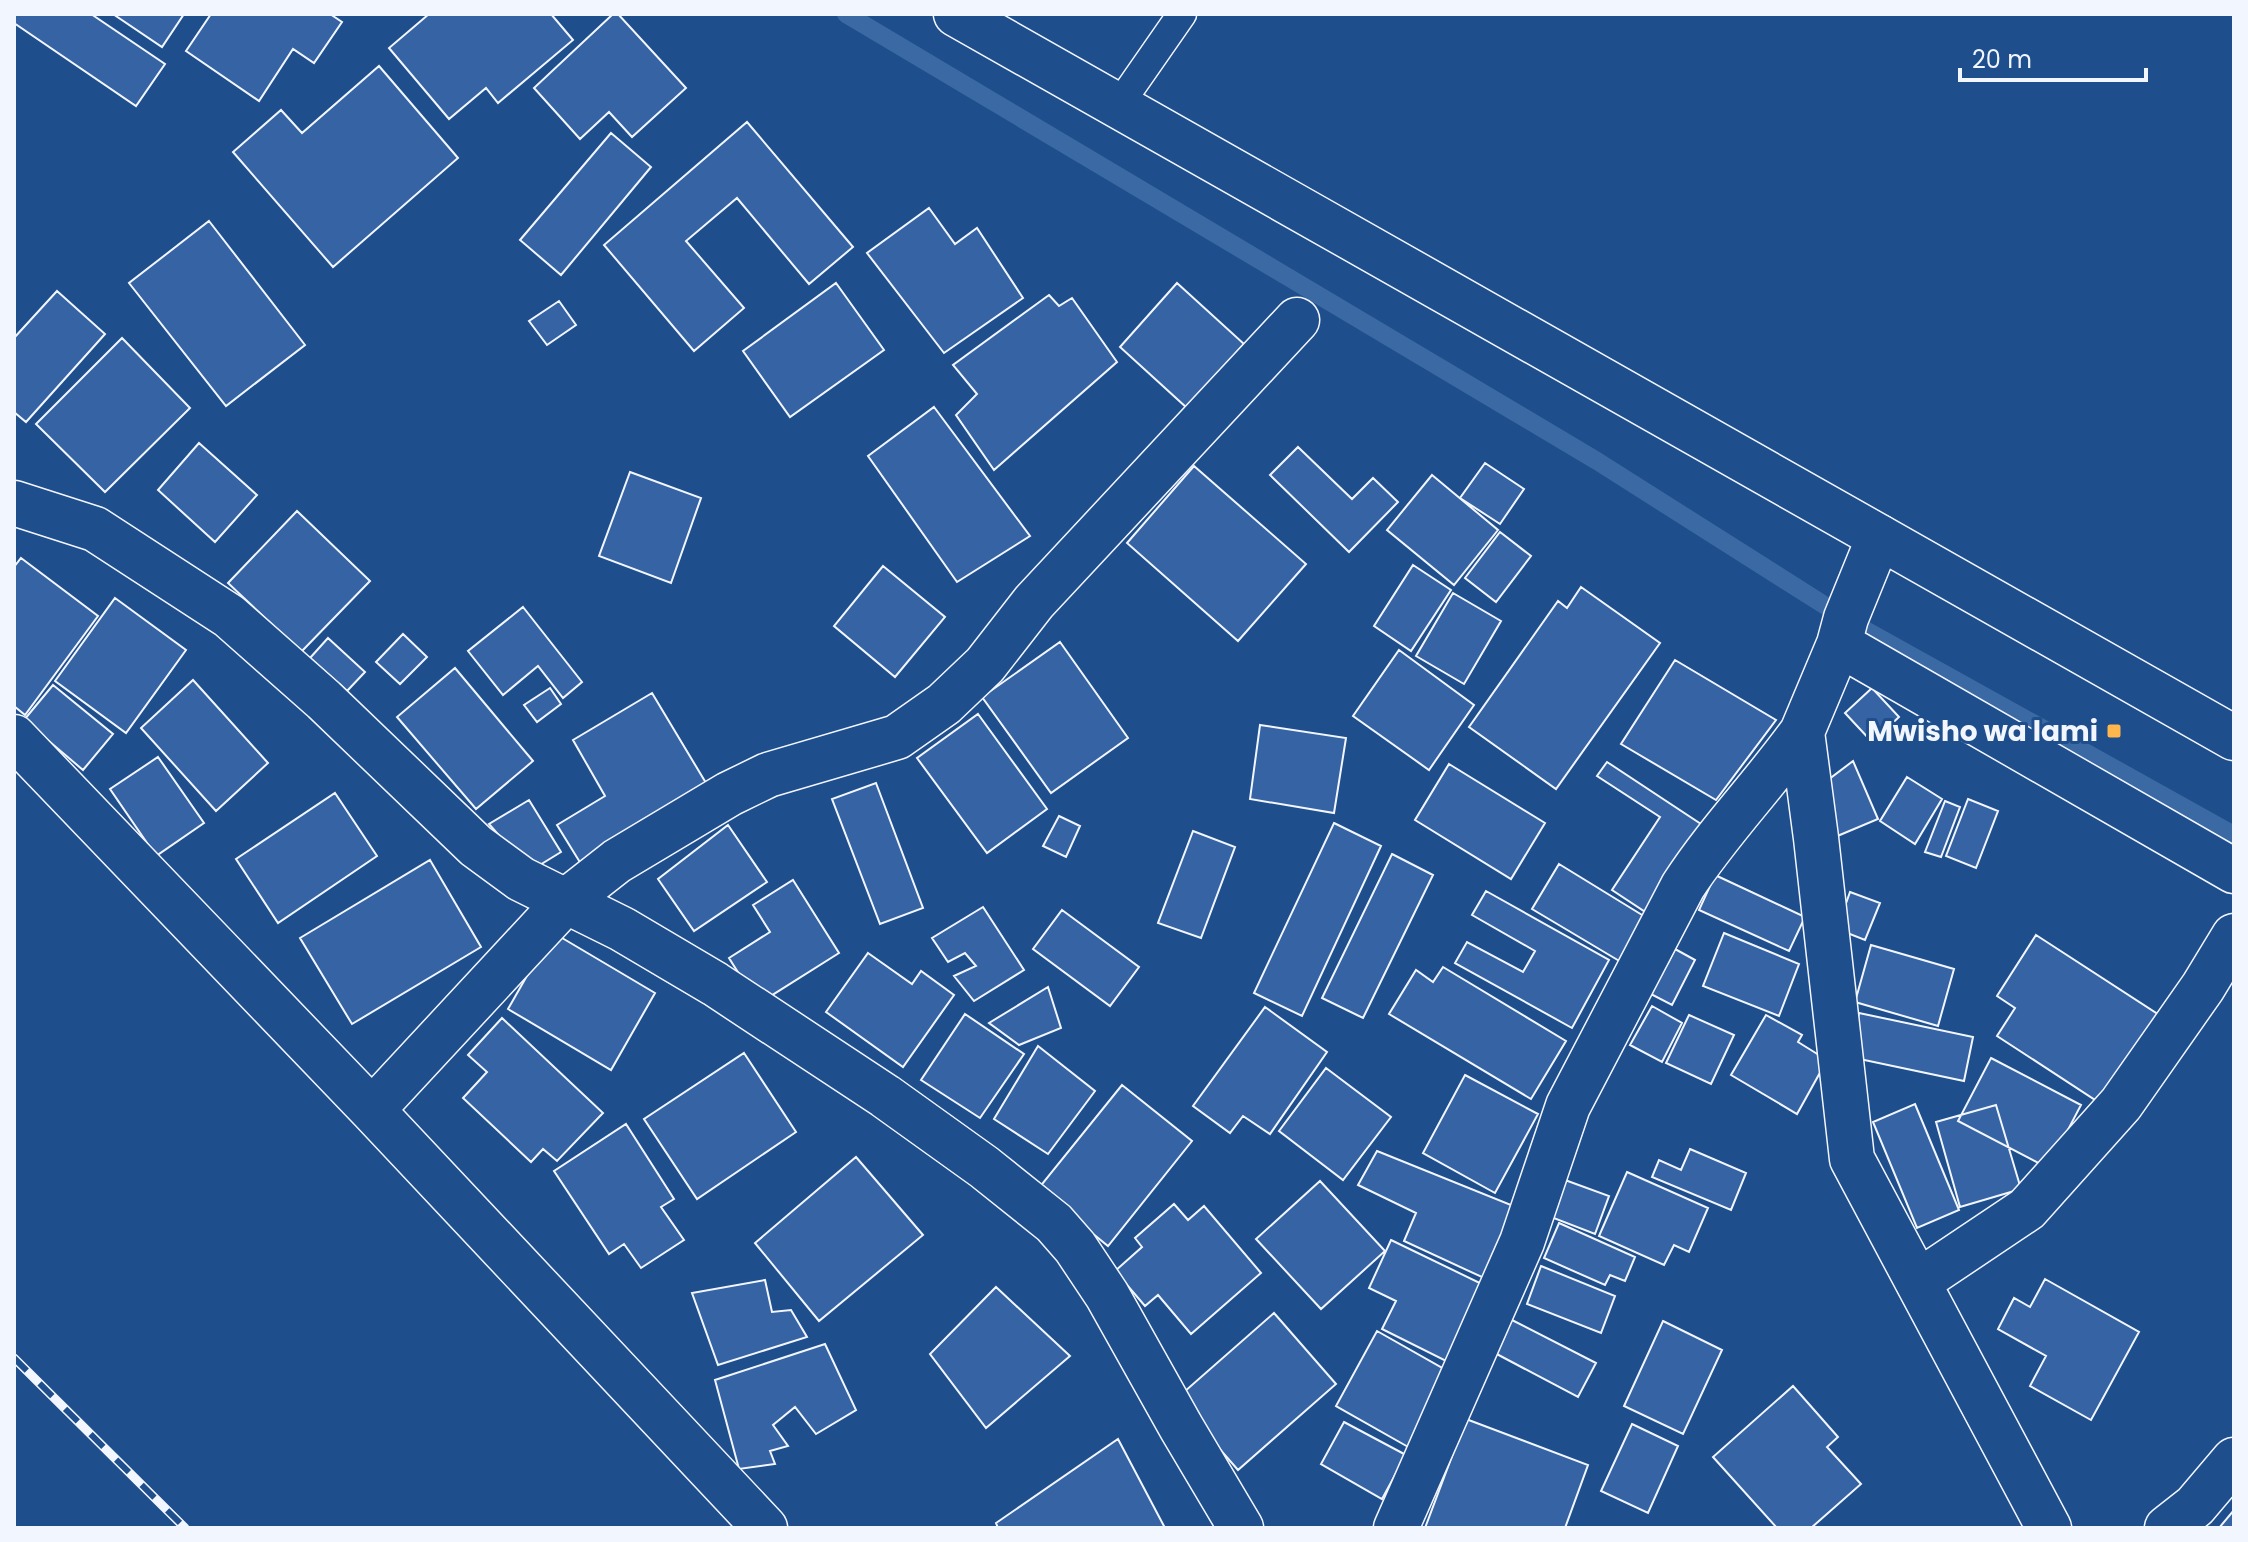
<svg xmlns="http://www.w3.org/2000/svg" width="2248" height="1542" font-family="Poppins,sans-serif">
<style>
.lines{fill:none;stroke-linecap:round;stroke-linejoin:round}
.stream{stroke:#3b69a3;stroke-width:18}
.building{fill:#3563a3;stroke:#f2f6ff;stroke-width:2}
.lane-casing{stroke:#f2f6ff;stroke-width:31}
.street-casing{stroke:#f2f6ff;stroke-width:47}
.primary-casing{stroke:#f2f6ff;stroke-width:47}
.lane{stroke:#1f4e8c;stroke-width:28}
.street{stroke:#1f4e8c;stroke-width:44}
.primary{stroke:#1f4e8c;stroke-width:44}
.rail-casing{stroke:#f2f6ff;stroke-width:9}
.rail{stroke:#1f4e8c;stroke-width:6;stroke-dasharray:18;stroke-linecap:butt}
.poi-dot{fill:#ffb74d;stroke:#1f4e8c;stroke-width:3}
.labels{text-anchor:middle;stroke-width:6;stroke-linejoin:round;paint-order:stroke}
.poi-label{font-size:28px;font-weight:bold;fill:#f2f6ff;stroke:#1f4e8c;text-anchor:end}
</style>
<rect width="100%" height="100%" fill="#1f4e8c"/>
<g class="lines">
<path class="stream" d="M 846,14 L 1597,461 L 1851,622 L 2234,835"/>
</g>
<path class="building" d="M 14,14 L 91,14 L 165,64 L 136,106 L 14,23 Z
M 113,14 L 184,14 L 162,47 Z
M 211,14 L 330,14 L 342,22 L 314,63 L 293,49 L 259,101 L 186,51 Z
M 429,14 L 551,14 L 573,40 L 498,103 L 486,88 L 449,119 L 389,48 Z
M 613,14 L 618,14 L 686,88 L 632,137 L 609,112 L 580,139 L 534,88 Z
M 379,66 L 458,158 L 333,267 L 233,152 L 281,110 L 302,133 Z
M 747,122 L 853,247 L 809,284 L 737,198 L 686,241 L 744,308 L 694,351 L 604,245 Z
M 611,133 L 651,167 L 561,275 L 520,240 Z
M 929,208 L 955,244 L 977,228 L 1023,298 L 944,353 L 867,253 Z
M 209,221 L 305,345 L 226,406 L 129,283 Z
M 836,283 L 884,350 L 790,417 L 743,351 Z
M 1177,283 L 1244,344 L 1187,408 L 1120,347 Z
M 57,291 L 105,334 L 26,422 L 14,412 L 14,338 Z
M 1049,295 L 1059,306 L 1072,298 L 1117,362 L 994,470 L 956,415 L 977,394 L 953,365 Z
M 559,301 L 576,325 L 547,345 L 529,321 Z
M 122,338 L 190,408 L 105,492 L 36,424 Z
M 934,407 L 1030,536 L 957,582 L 868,456 Z
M 199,443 L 257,495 L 215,542 L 158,490 Z
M 1298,447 L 1352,499 L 1373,478 L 1398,502 L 1349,552 L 1270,475 Z
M 1485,463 L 1524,489 L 1500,524 L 1460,498 Z
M 1194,466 L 1306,564 L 1238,641 L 1127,543 Z
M 630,472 L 701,498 L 671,583 L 599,556 Z
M 1432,475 L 1498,530 L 1454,585 L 1387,530 Z
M 297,511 L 370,581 L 301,652 L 228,583 Z
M 1500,532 L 1531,556 L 1496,602 L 1465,578 Z
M 21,558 L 98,616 L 25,715 L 14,706 L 14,567 Z
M 1413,565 L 1451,590 L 1411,651 L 1374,626 Z
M 883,566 L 945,617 L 895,677 L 834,626 Z
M 1581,587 L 1660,643 L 1556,789 L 1469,727 L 1558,601 L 1567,608 Z
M 1453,593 L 1501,621 L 1464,684 L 1416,656 Z
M 115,598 L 186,650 L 126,733 L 55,681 Z
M 523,607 L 582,682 L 563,698 L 538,666 L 503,695 L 468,651 Z
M 403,634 L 427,657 L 400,684 L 376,662 Z
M 328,638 L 365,672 L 347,691 L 310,658 Z
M 1060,642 L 1128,738 L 1051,793 L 982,697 Z
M 1399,650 L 1474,705 L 1429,770 L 1353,716 Z
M 1675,660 L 1776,720 L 1716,800 L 1621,744 Z
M 455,668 L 533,761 L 476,809 L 397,717 Z
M 193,680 L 268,763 L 216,811 L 141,728 Z
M 53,685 L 113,734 L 83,770 L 24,720 Z
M 550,688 L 561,704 L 537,722 L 524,705 Z
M 1872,688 L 1899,717 L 1872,742 L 1845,713 Z
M 652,693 L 709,788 L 581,864 L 557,825 L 605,796 L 573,740 Z
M 978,714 L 1047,809 L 987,853 L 917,758 Z
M 1260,725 L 1346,738 L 1334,813 L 1250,799 Z
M 158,757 L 204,823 L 156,856 L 110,789 Z
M 1853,761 L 1878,819 L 1835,837 L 1824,783 Z
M 1607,762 L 1707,828 L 1650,915 L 1612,890 L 1660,817 L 1597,776 Z
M 1449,764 L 1545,823 L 1511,879 L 1415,820 Z
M 1907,777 L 1942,799 L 1915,844 L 1880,821 Z
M 876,783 L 923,908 L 880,924 L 832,799 Z
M 335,793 L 377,856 L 278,923 L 236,859 Z
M 1968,799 L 1998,811 L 1976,868 L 1946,856 Z
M 529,800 L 561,852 L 530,871 L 489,824 Z
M 1945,801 L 1960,807 L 1941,857 L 1925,852 Z
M 1059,816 L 1080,826 L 1066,857 L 1043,846 Z
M 1334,823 L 1381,846 L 1302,1016 L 1254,993 Z
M 728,825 L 767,882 L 694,931 L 658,879 Z
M 1193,831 L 1235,847 L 1201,938 L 1158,923 Z
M 1392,854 L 1433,875 L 1363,1018 L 1322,998 Z
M 430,860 L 481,947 L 352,1024 L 300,938 Z
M 1559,864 L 1647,918 L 1621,962 L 1532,909 Z
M 1715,875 L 1805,917 L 1789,951 L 1699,910 Z
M 793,880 L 839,953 L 758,1004 L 729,958 L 770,932 L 753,905 Z
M 1486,891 L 1609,960 L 1572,1028 L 1455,963 L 1467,942 L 1523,972 L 1535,951 L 1472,915 Z
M 1850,892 L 1880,903 L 1865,940 L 1837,929 Z
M 983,907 L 1024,970 L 974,1001 L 954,976 L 976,966 L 965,953 L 948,962 L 932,938 Z
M 1062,910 L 1139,967 L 1110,1006 L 1033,949 Z
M 552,932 L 655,993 L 611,1070 L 508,1009 Z
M 1724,933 L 1799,964 L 1779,1016 L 1703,986 Z
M 2036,935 L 2167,1020 L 2109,1109 L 1997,1036 L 2015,1008 L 1997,996 Z
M 1871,945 L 1954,969 L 1938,1026 L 1855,1002 Z
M 1675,949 L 1695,960 L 1672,1005 L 1645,991 L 1661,960 L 1668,963 Z
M 868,953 L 912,984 L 921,971 L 954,995 L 903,1067 L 826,1012 Z
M 1443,967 L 1566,1041 L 1531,1099 L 1389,1014 L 1416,970 L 1433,982 Z
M 1048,987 L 1061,1028 L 1019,1045 L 989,1023 Z
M 1652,1006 L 1682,1023 L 1662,1062 L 1630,1045 Z
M 1265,1007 L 1327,1052 L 1270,1134 L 1243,1116 L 1230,1133 L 1193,1106 Z
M 1859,1013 L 1973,1037 L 1964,1081 L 1850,1057 Z
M 965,1014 L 1024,1054 L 980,1118 L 921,1080 Z
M 1689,1015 L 1734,1035 L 1711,1084 L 1666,1063 Z
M 1766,1015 L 1802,1035 L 1798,1042 L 1827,1060 L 1797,1114 L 1731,1075 Z
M 502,1018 L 603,1113 L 557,1161 L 543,1149 L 531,1162 L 463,1098 L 487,1072 L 468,1055 Z
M 1038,1046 L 1095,1091 L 1048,1154 L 994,1119 Z
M 744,1053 L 796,1132 L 697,1199 L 644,1119 Z
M 1991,1058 L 2081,1105 L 2048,1168 L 1958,1121 Z
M 1326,1068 L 1391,1117 L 1343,1180 L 1279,1131 Z
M 1465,1075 L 1538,1114 L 1495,1193 L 1423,1153 Z
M 1122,1085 L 1192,1141 L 1108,1246 L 1038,1189 Z
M 1915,1104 L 1959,1210 L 1917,1228 L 1873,1122 Z
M 1996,1105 L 2021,1189 L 1960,1207 L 1936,1122 Z
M 626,1124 L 674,1199 L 661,1207 L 684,1240 L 641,1268 L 624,1244 L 609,1254 L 554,1171 Z
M 1690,1149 L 1746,1173 L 1731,1210 L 1652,1177 L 1659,1160 L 1681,1170 Z
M 1377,1151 L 1516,1207 L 1484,1278 L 1404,1241 L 1416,1213 L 1358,1185 Z
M 856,1157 L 923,1235 L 819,1321 L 755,1243 Z
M 1627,1172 L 1708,1208 L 1689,1252 L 1674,1245 L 1664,1265 L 1599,1236 Z
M 1565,1180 L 1609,1196 L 1595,1234 L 1551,1217 Z
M 1320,1181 L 1385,1251 L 1321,1309 L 1256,1239 Z
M 1174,1204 L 1188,1220 L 1204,1206 L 1261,1273 L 1191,1334 L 1158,1295 L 1145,1306 L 1115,1271 L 1142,1247 L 1135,1238 Z
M 1559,1223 L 1635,1257 L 1625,1281 L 1610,1275 L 1605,1285 L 1544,1258 Z
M 1391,1240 L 1488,1287 L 1452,1364 L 1382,1329 L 1396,1301 L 1369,1288 Z
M 1541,1266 L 1615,1296 L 1601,1333 L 1527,1304 Z
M 2045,1279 L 2139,1332 L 2091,1420 L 2030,1386 L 2046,1356 L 1998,1329 L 2014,1298 L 2030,1307 Z
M 765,1280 L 772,1312 L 791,1310 L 807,1337 L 718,1365 L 692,1293 Z
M 996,1287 L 1070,1356 L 986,1428 L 930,1354 Z
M 1274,1313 L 1336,1384 L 1238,1470 L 1176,1399 Z
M 1508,1318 L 1596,1363 L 1578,1397 L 1491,1351 Z
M 1663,1321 L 1722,1350 L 1683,1434 L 1624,1406 Z
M 1377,1331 L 1451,1373 L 1410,1448 L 1336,1406 Z
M 825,1344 L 856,1410 L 816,1434 L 795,1407 L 773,1425 L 788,1446 L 770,1451 L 775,1464 L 739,1469 L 715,1380 Z
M 1793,1386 L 1838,1437 L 1827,1447 L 1861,1484 L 1811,1528 L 1777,1528 L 1713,1457 Z
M 1466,1419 L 1588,1465 L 1565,1528 L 1425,1528 Z
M 1344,1422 L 1406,1455 L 1382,1499 L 1321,1464 Z
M 1632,1424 L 1678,1446 L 1648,1513 L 1601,1491 Z
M 1118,1439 L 1165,1528 L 998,1528 L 996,1523 Z
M 2234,1510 L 2234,1528 L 2219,1528 Z"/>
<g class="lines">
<defs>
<path id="lane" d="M 1118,106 L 1182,14"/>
<path id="street" d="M 14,503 L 95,529 L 229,616 L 324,700 L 476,846 L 521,879 L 622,929 L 715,984 L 885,1096 L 984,1167 L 1054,1223 L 1075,1247 L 1107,1295 L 1181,1427 L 1241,1528
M 1879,537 L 1846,618 L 1839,644 L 1802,732 L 1816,838 L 1852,1159 L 2049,1528
M 1839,644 L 2234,871
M 14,737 L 372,1110 L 765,1528
M 372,1110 L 566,901 L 617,861 L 729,794 L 768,775 L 897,737 L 944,704 L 985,665 L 1034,602 L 1297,320
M 1918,1282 L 2027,1209 L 2121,1104 L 2203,987 L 2234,936
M 1396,1528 L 1522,1242 L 1568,1106 L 1683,886 C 1718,832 1764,785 1802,732
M 2167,1528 L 2195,1506 L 2234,1460"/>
<path id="primary" d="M 956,14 L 2234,738"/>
</defs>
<use href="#lane" class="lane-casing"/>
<use href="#street" class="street-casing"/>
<use href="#primary" class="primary-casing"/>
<use href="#lane" class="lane"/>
<use href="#street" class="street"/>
<use href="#primary" class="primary"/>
<defs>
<path id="rail" d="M 14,1358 L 185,1528"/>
</defs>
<use href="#rail" class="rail-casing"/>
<use href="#rail" class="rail"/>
</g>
<rect class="poi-dot" x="2106" y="723" width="16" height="16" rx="4"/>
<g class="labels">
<g class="poi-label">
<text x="2098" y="741">Mwisho wa lami</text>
</g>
</g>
<rect width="2248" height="1542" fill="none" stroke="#f2f6ff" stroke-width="32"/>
<path d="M1960 68v12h186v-12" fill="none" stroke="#f2f6ff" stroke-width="4"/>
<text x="1972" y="68" font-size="24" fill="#f2f6ff" stroke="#1f4e8c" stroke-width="6" paint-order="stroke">20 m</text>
</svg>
